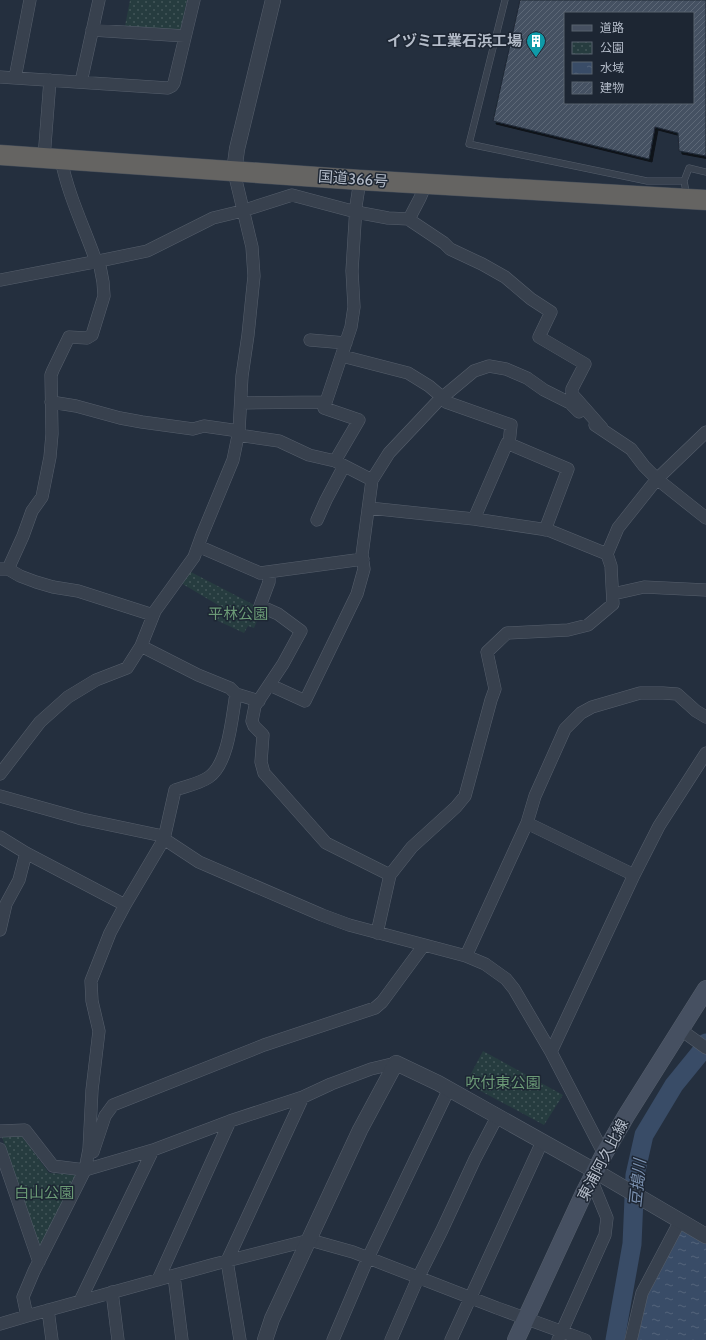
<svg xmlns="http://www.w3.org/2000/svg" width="706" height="1340" font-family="Cabin,'Noto Sans JP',sans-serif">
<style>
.park{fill:url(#park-dots)}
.water{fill:url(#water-ripples)}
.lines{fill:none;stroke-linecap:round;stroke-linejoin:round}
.river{stroke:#394c67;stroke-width:19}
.building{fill:url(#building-hatch);stroke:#1f2835;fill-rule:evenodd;filter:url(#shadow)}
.service-casing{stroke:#565f6c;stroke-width:7}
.minor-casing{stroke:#565f6c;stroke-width:13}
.tertiary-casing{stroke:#565f6c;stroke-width:16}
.secondary-casing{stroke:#565f6c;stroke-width:18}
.trunk-casing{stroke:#434c59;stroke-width:21}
.service{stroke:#38414e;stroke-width:6}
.minor{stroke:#38414e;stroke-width:12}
.tertiary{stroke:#38414e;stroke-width:15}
.secondary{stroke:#465061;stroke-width:17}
.trunk{stroke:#656462;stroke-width:20}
.labels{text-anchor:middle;stroke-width:3;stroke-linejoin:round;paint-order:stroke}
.poi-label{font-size:15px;font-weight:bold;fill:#b4bcc9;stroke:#1d2633;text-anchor:end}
.street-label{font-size:15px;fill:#b4bcc9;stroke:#1d2633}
.park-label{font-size:15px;fill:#6b9a76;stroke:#1d2633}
.water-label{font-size:16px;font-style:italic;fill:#7c92b1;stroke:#1d2633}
</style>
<defs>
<pattern id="park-dots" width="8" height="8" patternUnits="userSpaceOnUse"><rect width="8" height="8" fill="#263c3f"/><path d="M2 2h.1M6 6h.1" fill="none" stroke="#435659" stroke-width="1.8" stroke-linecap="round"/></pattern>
<pattern id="water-ripples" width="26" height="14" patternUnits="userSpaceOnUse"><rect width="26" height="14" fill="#394c67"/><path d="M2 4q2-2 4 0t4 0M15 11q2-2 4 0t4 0" fill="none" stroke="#53647b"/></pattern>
<pattern id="building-hatch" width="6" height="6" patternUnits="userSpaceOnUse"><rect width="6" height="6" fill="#455162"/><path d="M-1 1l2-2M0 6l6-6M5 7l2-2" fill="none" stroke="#5d6877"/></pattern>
<filter id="shadow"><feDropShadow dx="3" dy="3" stdDeviation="0" flood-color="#0009"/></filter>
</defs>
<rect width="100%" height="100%" fill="#242f3e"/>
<path class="park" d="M 130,0 L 187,0 L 180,31 L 125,26 Z
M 189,571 L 262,609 L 254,628 L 248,626 L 244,633 L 216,620 L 223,608 L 181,583 Z
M 483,1051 L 563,1095 L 544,1125 L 466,1083 Z
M 21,1135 L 49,1173 L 77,1175 L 39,1247 L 2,1137 Z"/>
<path class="water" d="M 681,1230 L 706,1244 L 706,1340 L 636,1340 L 645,1296 Z"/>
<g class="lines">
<path class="river" d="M 615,1340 L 632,1244 L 635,1175 L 644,1135 L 674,1085 L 700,1053 L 706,1043"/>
</g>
<path class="building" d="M 520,0 L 706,0 L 706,156 L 679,151 L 678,133 L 655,127 L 649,159 L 493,121 ZM 565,13 L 693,13 L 693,103 L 565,103 Z"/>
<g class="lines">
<defs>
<path id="service" d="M 505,0 L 469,144 L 647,181 L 684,181
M 687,197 L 684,181 L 689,168 L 706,172"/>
<path id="minor" d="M 92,30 L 185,36
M 0,77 L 168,88 L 172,86 L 174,83 L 194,0
M 15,78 L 30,0
M 81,82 L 99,0
M 44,158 L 50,80
M 61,159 C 68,195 84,227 96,261
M 409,219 L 420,198 L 426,184
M 0,280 L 99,261 L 147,251 L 213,218 L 242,211 L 292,195 L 356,212 L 388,218 L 409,219 L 411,221 L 444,243 L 450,249 L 482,264 L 505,277 L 531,299 L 551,312 L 539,337 L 585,364 L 572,389 L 572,394 L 602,428
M 310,340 L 346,343
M 342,356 L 408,373 L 429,386 L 442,397 L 446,402 L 511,425 L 509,444
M 51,402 L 76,406 L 120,418 L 142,422 L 193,429 L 204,426 L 239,431
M 241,403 L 325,402
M 595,425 L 631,449 L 644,466 L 657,479 L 706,518
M 238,435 L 279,441 L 309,455 L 335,461 L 372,480
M 335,461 L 359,420 L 324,408 L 351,327 L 354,307 L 352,271 L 356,206 L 360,180
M 369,508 L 474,519 L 548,530 L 607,554
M 474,519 L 507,443 L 568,469 L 545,530
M 317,520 L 326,500 L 344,466
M 198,546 L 260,573 L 363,559
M 1,569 L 8,569 L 20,576 L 36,582 L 53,587 L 78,591 L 153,615
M 8,569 L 23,536 L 32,511 L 42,497 L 50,457 L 52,434 L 51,375 L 53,370 L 69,337 L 87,338 L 92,335 L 104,296 L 103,282 L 99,261
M 269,573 L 269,582 L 260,606 L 278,614 L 301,631 L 283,664 L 255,706 L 252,721 L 254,726 L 263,735 L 261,762 L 264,773 L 326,843 L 390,875
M 613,594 L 644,587 L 706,590
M 141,646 L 198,675 L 230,688 L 236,694 L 259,701
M 270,685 L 305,701 L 357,594 L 364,569 L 362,555 L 372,480 L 389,453 L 438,401 L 474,371 L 489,366 L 506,369 L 527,378 L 544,390 L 570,403 L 579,412
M 0,774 L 40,722 L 68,697 L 96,680 L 127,668 L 141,646 L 155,611 L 194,557 L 202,535 L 233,460 L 239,431 L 242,376 L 248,335 L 254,276 L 252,247 L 234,172
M 0,796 L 82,819 L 158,835 L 199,862 L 322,915 L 349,925 L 466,956 L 485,964 L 506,979 L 514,989 L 551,1052 L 604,1154
M 527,823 L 634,875
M 0,837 L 26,853 L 125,905
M 0,930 L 6,904 L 19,880 L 26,853
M 377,933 L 390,875 L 412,847 L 456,807 L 465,796 L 491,700 L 495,689 L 487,652 L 507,633 L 568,630 L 588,625 L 613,604 L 611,566 L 607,554 L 618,528 L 657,479 L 706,432
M 466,956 L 527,823 L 535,796 L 565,729 L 581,713 L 592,707 L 640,693 L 663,693 L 677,694 L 696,711 L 706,717
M 681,1030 L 706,1048
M 551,1052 L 634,875 L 659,826 L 706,753
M 0,1131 L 25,1130 L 53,1166 L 85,1170
M 0,1149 L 39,1262
M 93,1152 L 105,1116 L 113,1105 L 264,1045 L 375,1008 L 382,1002 L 424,945
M 85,1170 L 89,1149 L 92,1090 L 99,1031 L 92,1001 L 91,981 L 110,933 L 125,905 L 164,839 L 175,790 C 186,786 199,784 209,777 C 229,763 232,716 236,694
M 174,1276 L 182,1340
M 158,1280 L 230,1121
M 112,1292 L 118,1340
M 80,1301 L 153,1150
M 48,1310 L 52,1340
M 27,1316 L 23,1297 L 34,1271 L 85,1170 L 153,1150 L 230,1121 L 303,1097 L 331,1084 L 371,1069 L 396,1063
M 0,1324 L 27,1316 L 215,1264 L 310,1240 L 353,1252 L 497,1308 L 585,1340
M 240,1340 L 227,1261 L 303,1097
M 333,1340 L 368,1258 L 449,1089
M 391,1340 L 418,1278 L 442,1230 L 475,1159 L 497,1117
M 451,1340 L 542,1142
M 558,1340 L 605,1235 L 607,1218 L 591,1179
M 631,1340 L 642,1293 L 680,1221"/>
<path id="tertiary" d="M 234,172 L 237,149 L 273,0
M 265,1340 L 272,1319 L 360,1130 L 396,1063 L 438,1083 L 595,1171 L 706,1236"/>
<path id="secondary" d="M 516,1340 L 584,1193 L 604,1154 L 626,1116 L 706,989"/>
<path id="trunk" d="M 0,155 L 360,180 L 706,200"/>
</defs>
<use href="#service" class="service-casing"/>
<use href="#minor" class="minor-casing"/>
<use href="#tertiary" class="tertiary-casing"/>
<use href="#secondary" class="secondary-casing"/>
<use href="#trunk" class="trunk-casing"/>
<use href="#service" class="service"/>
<use href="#minor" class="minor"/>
<use href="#tertiary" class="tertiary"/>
<use href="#secondary" class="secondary"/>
<use href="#trunk" class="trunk"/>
</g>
<defs>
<symbol id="building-pin" viewBox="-11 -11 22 30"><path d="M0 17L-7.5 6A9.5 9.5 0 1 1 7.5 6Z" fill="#0f9aa8" stroke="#1d2633"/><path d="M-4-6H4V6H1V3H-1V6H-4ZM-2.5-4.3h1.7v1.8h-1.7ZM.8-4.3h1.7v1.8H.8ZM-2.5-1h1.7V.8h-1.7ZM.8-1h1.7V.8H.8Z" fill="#fff"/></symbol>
</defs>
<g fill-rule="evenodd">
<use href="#building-pin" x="525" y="30" width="22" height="30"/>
</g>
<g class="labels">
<g class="poi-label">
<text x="522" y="46">イヅミ工業石浜工場</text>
</g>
<g class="street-label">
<text transform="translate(353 179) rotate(4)" y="5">国道366号</text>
<text transform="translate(603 1160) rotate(-62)" y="5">東浦阿久比線</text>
</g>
<g class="park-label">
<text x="238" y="619">平林公園</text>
<text x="503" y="1088">吹付東公園</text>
<text x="44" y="1198">白山公園</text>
</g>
<g class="water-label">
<text transform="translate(637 1183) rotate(-84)" y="6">豆搗川</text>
</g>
</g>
<rect x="564" y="12" width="130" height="92" fill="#1d2633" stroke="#59626f"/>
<rect x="572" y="25" width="20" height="6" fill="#465061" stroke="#59626f"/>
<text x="600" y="32" font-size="12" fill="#b4bcc9">道路</text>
<rect x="572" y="42" width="20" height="12" fill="url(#park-dots)" stroke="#59626f"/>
<text x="600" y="52" font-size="12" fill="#b4bcc9">公園</text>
<rect x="572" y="62" width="20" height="12" fill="url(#water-ripples)" stroke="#59626f"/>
<text x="600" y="72" font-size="12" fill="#b4bcc9">水域</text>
<rect x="572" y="82" width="20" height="12" fill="url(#building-hatch)" stroke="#59626f"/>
<text x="600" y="92" font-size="12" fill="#b4bcc9">建物</text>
</svg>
